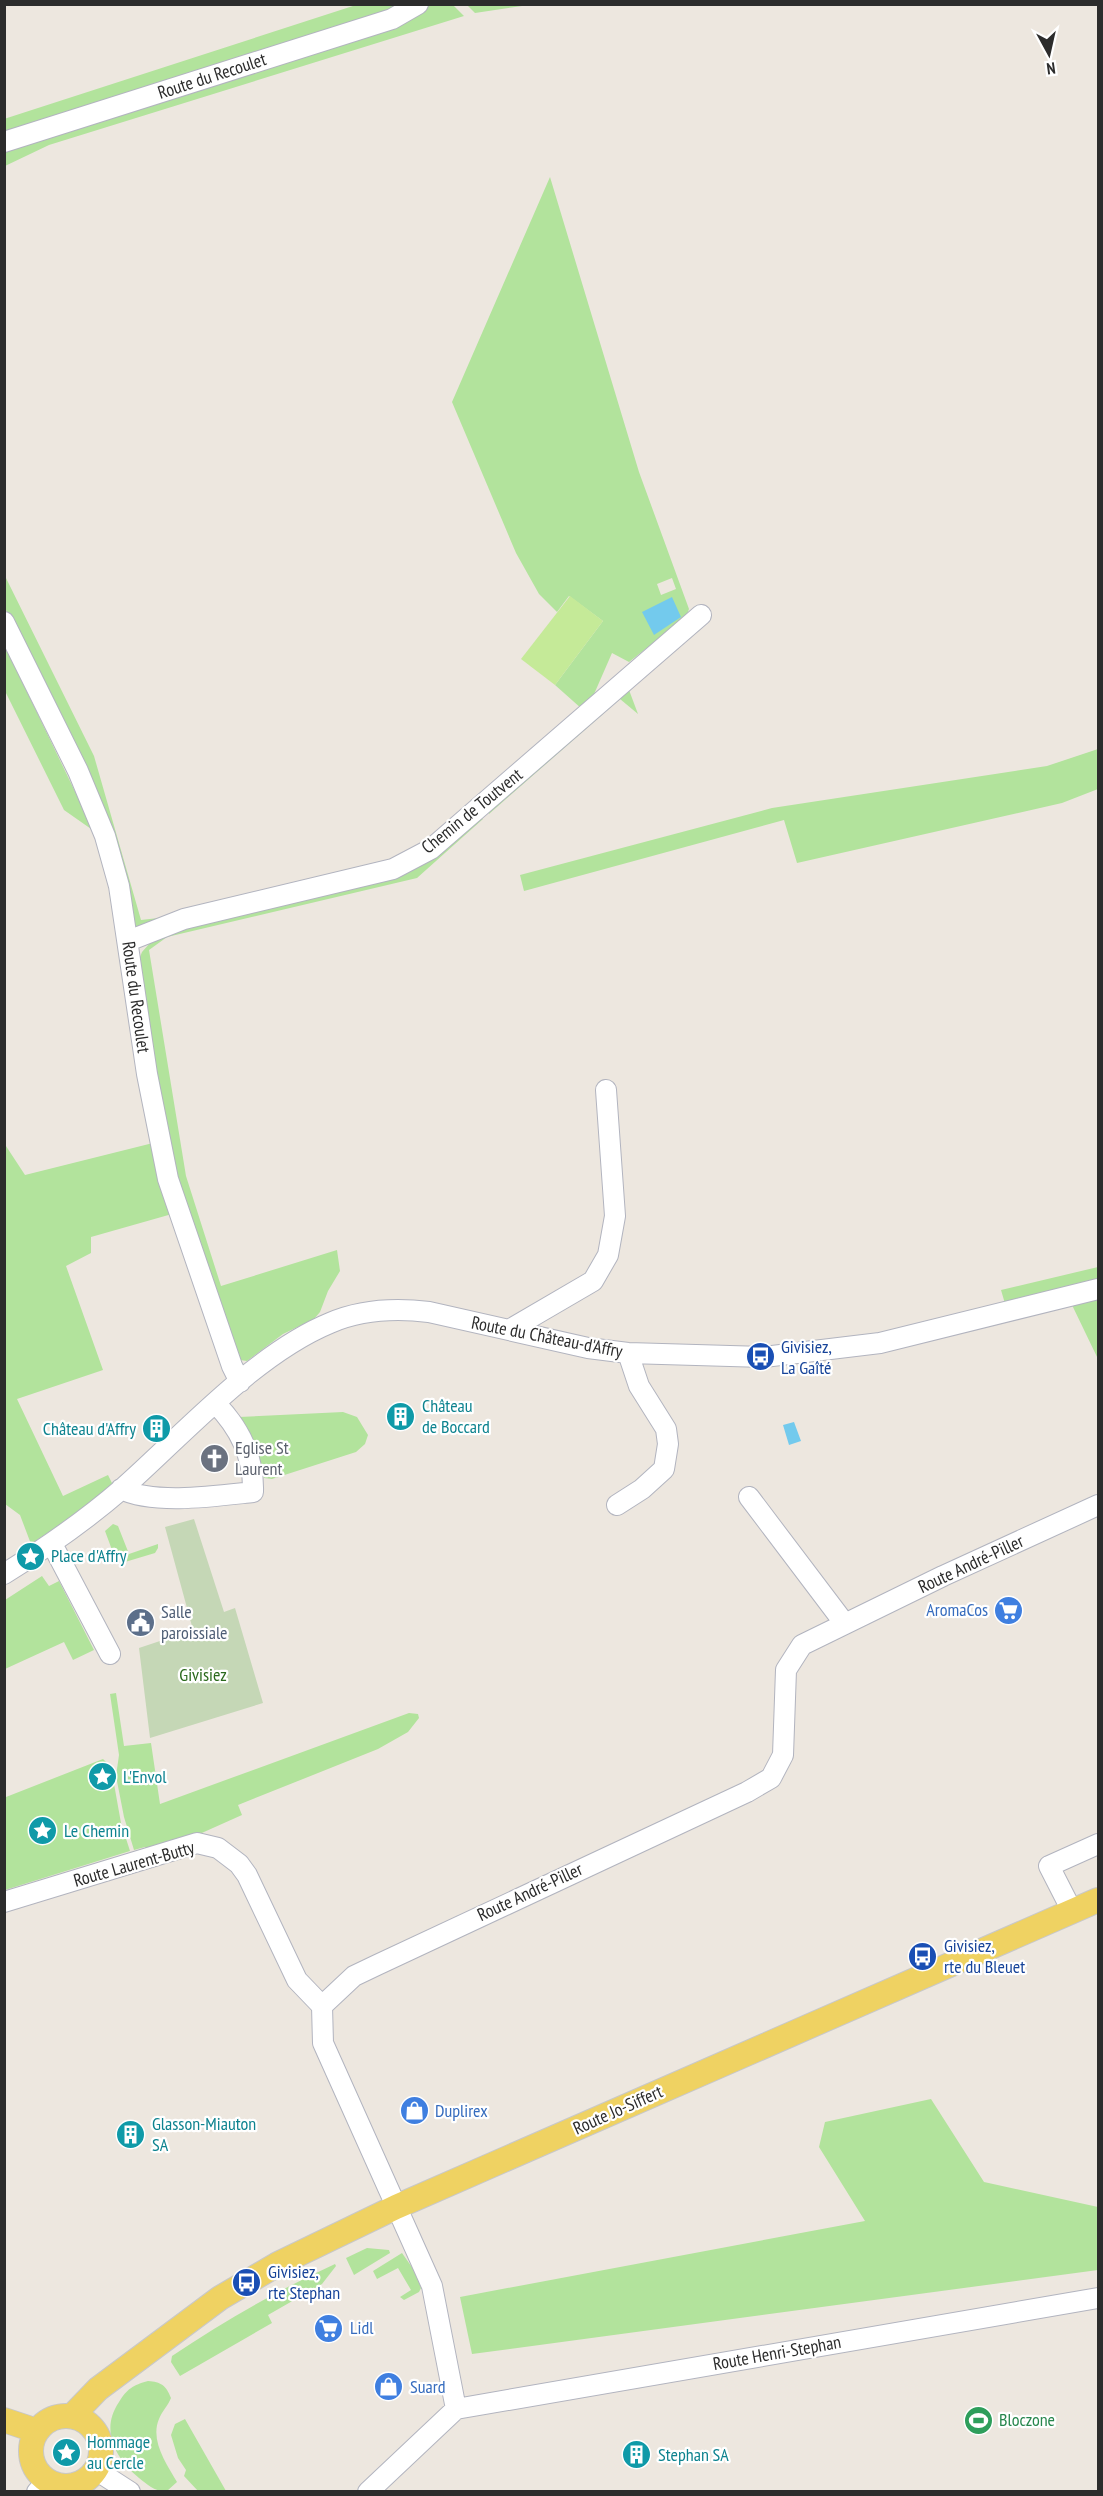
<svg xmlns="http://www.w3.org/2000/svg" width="1103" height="2496" font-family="'PT Sans Narrow',sans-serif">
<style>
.green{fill:#b2e39c;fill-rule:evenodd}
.cemetery{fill:#c5d7b6}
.pitch{fill:#c5ea98}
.water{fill:#73caed}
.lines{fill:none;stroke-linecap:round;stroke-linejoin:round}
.minor-casing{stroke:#b2b4bf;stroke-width:22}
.major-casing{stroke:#c8c8c8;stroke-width:26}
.minor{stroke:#fff;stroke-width:20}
.major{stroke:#efd262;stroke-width:24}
.labels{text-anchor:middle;stroke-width:4.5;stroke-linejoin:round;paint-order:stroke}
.street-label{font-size:18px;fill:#2c2c2c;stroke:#fff}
.transit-label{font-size:18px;fill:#164399;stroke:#fff;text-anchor:start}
.culture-label{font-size:18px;fill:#0d838f;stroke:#fff;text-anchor:start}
.worship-label{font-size:18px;fill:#5b616d;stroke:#fff;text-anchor:start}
.shop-label{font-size:18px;fill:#366cbe;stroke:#fff;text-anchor:start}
.service-label{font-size:18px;fill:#4e5e75;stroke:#fff;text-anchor:start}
.park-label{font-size:18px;fill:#2a691c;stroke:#fff}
.leisure-label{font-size:18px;fill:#27864d;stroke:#fff;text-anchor:start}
</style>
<rect width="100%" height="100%" fill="#ede7df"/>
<path class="green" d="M 356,5 L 401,5 L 383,13 L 5,133 L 4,119 Z
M 427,5 L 453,5 L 464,16 L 49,145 L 5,166 L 4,149 Z
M 467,5 L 529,5 L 475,13 Z
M 550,177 L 639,472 L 689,609 L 686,617 L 629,662 L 612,653 L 591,701 L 582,709 L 555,685 L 603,621 L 569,596 L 557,612 L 539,594 L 516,553 L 452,402 ZM 672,578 L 676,589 L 661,595 L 657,584 Z
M 4,574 L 94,756 L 141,920 L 185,915 L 137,929 L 132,922 L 82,764 L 5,608 Z
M 4,644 L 94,831 L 64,810 L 5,691 Z
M 625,685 L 629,690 L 638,714 L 620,699 L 489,814 L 489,805 Z
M 1098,749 L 1098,789 L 1062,803 L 797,863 L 784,820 L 524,891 L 520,875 L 772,808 L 1047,766 Z
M 477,815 L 483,819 L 417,878 L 167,937 L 149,950 L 186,1176 L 221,1286 L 337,1250 L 340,1271 L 328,1291 L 320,1312 L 314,1319 L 283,1334 L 247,1361 L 240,1360 L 182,1199 L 167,1143 L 138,962 L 142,952 L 158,934 L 394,873 Z
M 4,1143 L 25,1175 L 153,1143 L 172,1214 L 91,1237 L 91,1253 L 66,1266 L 103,1370 L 17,1399 L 63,1496 L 108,1475 L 113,1485 L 92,1503 L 31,1544 L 20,1515 L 5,1504 Z
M 1098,1267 L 1098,1283 L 1006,1307 L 1001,1290 Z
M 1098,1298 L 1098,1359 L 1072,1305 Z
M 343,1412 L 357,1417 L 368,1435 L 365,1444 L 356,1452 L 272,1479 L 264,1478 L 237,1422 L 239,1417 Z
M 113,1524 L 118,1526 L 129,1554 L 158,1544 L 158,1548 L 155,1553 L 125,1562 L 115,1558 L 105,1531 Z
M 42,1576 L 49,1586 L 59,1581 L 94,1650 L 73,1660 L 64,1642 L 5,1669 L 5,1600 Z
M 116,1693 L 124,1746 L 151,1743 L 160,1804 L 409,1713 L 418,1714 L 419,1718 L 408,1732 L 378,1749 L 238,1805 L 242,1815 L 195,1836 L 147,1850 L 145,1847 L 134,1850 L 124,1817 L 116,1776 L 119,1755 L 110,1694 Z
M 103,1759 L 111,1767 L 121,1823 L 130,1851 L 5,1890 L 5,1796 L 6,1797 Z
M 931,2099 L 984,2182 L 1098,2207 L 1098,2270 L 472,2354 L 460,2297 L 865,2221 L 819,2147 L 825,2122 Z
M 367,2248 L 389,2250 L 390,2253 L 354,2275 L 346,2258 Z
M 402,2253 L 416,2273 L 421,2288 L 419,2292 L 404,2300 L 400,2297 L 411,2290 L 398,2268 L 377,2279 L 373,2271 Z
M 335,2264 L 336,2266 L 322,2284 L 268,2315 L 272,2323 L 180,2376 L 171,2362 L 172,2356 C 224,2321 278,2290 335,2264 Z
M 148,2381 C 161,2382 166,2385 171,2398 C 168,2406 162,2411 159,2419 C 150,2440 166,2463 177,2482 L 167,2491 C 155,2492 148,2485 139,2478 C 115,2458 100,2430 119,2402 C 127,2389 133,2385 148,2381 Z
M 185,2419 L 226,2491 L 198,2491 L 184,2476 L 186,2470 L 178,2458 L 171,2435 L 175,2424 Z
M53 2452a13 13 0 1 1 26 0a13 13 0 1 1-26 0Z"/>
<path class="cemetery" d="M 194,1519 L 224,1612 L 235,1608 L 263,1703 L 150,1738 L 139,1648 L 193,1630 L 165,1527 Z"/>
<path class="pitch" d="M 570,596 L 603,621 L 555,685 L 521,659 Z"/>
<path class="water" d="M 672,597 L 681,617 L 654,635 L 642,612 Z
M 794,1422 L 801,1441 L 789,1445 L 783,1425 Z"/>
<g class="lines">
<defs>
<path id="minor" d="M 4,142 L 392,19 L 418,4
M 4,622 L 78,771 L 105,836 L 119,886 L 147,1074 L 168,1179 L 232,1366 L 240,1382
M 128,941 L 184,919 L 393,869 L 431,849 L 701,615
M 509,1330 L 593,1281 L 608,1255 L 615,1216 L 606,1090
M 121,1489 C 154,1505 216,1496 253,1492 C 254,1457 240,1428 215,1403
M 749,1497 L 845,1624
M 617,1505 L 642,1489 L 664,1469 L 668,1444 L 666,1429 L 639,1386 L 628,1353
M 52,1544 L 110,1654
M 4,1574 C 46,1548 86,1520 123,1488 C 184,1434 255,1354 330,1323 C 360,1310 396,1308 429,1312 L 588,1348 L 628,1353 L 764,1357 L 880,1343 L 1098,1289
M 4,1902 L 197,1843 L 218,1848 L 239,1864 L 247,1875 L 297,1980 L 322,2006
M 1072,1911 L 1049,1866 L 1098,1844
M 456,2409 L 1098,2298
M 96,2470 L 130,2492
M 37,2492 L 48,2481
M 368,2492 L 456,2409 L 432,2286 L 323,2043 L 322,2006 L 354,1976 L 377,1965 L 747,1792 L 771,1778 L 783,1755 L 786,1670 L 802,1645 L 943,1576 L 1098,1505"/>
<path id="major" d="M31 2451a35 35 0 1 1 70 0a35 35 0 1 1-70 0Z
M 72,2416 L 98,2389 L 220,2298 L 278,2264 L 396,2207 L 1098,1900
M 4,2420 L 37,2431"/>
</defs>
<use href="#minor" class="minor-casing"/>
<use href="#major" class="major-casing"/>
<use href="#minor" class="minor"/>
<use href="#major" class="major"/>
</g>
<defs>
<symbol id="bus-disc" viewBox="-11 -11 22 22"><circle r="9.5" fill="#1a4fb4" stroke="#fff"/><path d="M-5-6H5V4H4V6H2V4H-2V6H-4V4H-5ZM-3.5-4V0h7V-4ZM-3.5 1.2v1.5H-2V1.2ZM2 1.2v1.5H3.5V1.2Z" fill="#fff"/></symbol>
<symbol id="building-disc" viewBox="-11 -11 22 22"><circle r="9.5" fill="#0f9aa8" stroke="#fff"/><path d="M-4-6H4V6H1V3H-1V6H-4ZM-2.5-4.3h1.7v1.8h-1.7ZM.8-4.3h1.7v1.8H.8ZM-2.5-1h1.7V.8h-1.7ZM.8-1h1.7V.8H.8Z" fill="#fff"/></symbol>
<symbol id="church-disc" viewBox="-11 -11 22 22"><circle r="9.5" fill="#6b7280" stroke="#fff"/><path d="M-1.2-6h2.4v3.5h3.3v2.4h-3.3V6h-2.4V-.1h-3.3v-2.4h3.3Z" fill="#fff"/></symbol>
<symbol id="sight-disc" viewBox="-11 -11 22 22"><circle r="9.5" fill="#0f9aa8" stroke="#fff"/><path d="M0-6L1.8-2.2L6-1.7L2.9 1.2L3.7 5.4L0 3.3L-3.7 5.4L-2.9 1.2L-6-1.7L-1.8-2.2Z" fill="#fff"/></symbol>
<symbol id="supermarket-disc" viewBox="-11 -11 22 22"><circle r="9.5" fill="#3f7fe0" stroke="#fff"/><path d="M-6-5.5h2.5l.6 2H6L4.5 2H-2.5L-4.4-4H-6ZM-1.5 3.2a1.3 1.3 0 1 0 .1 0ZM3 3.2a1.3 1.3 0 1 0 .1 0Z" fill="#fff"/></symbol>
<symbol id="civic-disc" viewBox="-11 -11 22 22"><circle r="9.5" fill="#5c6f8a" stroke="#fff"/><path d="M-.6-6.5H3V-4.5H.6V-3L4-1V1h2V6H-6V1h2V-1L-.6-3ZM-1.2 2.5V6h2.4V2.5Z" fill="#fff"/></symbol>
<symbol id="shop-disc" viewBox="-11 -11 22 22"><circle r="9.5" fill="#3f7fe0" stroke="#fff"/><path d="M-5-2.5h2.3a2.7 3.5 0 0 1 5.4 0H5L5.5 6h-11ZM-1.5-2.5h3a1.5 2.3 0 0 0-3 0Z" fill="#fff"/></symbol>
<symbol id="stadium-disc" viewBox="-11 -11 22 22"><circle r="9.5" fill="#2e9e5b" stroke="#fff"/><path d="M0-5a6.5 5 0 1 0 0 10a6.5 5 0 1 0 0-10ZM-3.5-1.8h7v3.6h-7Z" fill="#fff"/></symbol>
</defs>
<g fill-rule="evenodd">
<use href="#bus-disc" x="744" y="1340" width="33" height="33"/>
<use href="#building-disc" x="384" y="1400" width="33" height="33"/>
<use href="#building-disc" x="140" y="1412" width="33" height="33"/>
<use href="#church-disc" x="198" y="1442" width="33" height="33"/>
<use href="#sight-disc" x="14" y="1540" width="33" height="33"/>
<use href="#supermarket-disc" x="992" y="1594" width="33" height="33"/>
<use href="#civic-disc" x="124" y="1606" width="33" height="33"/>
<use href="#sight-disc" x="86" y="1760" width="33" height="33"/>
<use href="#sight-disc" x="26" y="1814" width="33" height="33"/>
<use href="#bus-disc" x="906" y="1940" width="33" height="33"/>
<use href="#shop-disc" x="398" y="2094" width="33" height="33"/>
<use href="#building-disc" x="114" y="2118" width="33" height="33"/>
<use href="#bus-disc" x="230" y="2266" width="33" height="33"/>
<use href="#supermarket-disc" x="312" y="2312" width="33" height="33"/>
<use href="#shop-disc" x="372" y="2370" width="33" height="33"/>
<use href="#stadium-disc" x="962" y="2404" width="33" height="33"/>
<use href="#sight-disc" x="50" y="2436" width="33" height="33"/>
<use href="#building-disc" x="620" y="2438" width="33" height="33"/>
</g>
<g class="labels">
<g class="street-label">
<text transform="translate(212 76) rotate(-18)" y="6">Route du Recoulet</text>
<text transform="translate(472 811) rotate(-39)" y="6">Chemin de Toutvent</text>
<text transform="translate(136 997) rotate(82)" y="6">Route du Recoulet</text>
<text transform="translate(547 1337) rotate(11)" y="6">Route du Château-d'Affry</text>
<text transform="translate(971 1564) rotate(-25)" y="6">Route André-Piller</text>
<text transform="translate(134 1864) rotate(-16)" y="6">Route Laurent-Butty</text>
<text transform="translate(530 1892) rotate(-25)" y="6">Route André-Piller</text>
<text transform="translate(618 2110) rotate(-24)" y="6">Route Jo-Siffert</text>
<text transform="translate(777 2353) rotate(-10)" y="6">Route Henri-Stephan</text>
</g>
<g class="transit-label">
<text x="781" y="1353">Givisiez,<tspan x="781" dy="21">La Gaîté</tspan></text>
<text x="944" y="1952">Givisiez,<tspan x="944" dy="21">rte du Bleuet</tspan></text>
<text x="268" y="2278">Givisiez,<tspan x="268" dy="21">rte Stephan</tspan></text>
</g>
<g class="culture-label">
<text x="422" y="1412">Château<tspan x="422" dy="21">de Boccard</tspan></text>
<text x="136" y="1435" text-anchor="end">Château d'Affry</text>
<text x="51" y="1562">Place d'Affry</text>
<text x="123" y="1783">L'Envol</text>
<text x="64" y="1837">Le Chemin</text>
<text x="152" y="2130">Glasson-Miauton<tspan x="152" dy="21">SA</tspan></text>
<text x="87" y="2448">Hommage<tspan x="87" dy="21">au Cercle</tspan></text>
<text x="658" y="2461">Stephan SA</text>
</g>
<g class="worship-label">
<text x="235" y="1454">Eglise St<tspan x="235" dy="21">Laurent</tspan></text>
</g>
<g class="shop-label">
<text x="988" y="1616" text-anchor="end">AromaCos</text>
<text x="435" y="2117">Duplirex</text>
<text x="350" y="2334">Lidl</text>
<text x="410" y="2393">Suard</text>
</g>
<g class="service-label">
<text x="161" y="1618">Salle<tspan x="161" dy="21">paroissiale</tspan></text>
</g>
<g class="park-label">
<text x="203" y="1681">Givisiez</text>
</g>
<g class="leisure-label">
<text x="999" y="2426">Bloczone</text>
</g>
</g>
<rect width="1103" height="2496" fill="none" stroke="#2c2c2c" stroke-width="12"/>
<g transform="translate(1049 54) rotate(172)" stroke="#ffffff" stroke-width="4.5" paint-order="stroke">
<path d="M0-4.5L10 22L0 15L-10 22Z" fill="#2c2c2c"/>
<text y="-9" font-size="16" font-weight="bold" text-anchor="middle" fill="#2c2c2c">N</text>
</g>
</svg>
